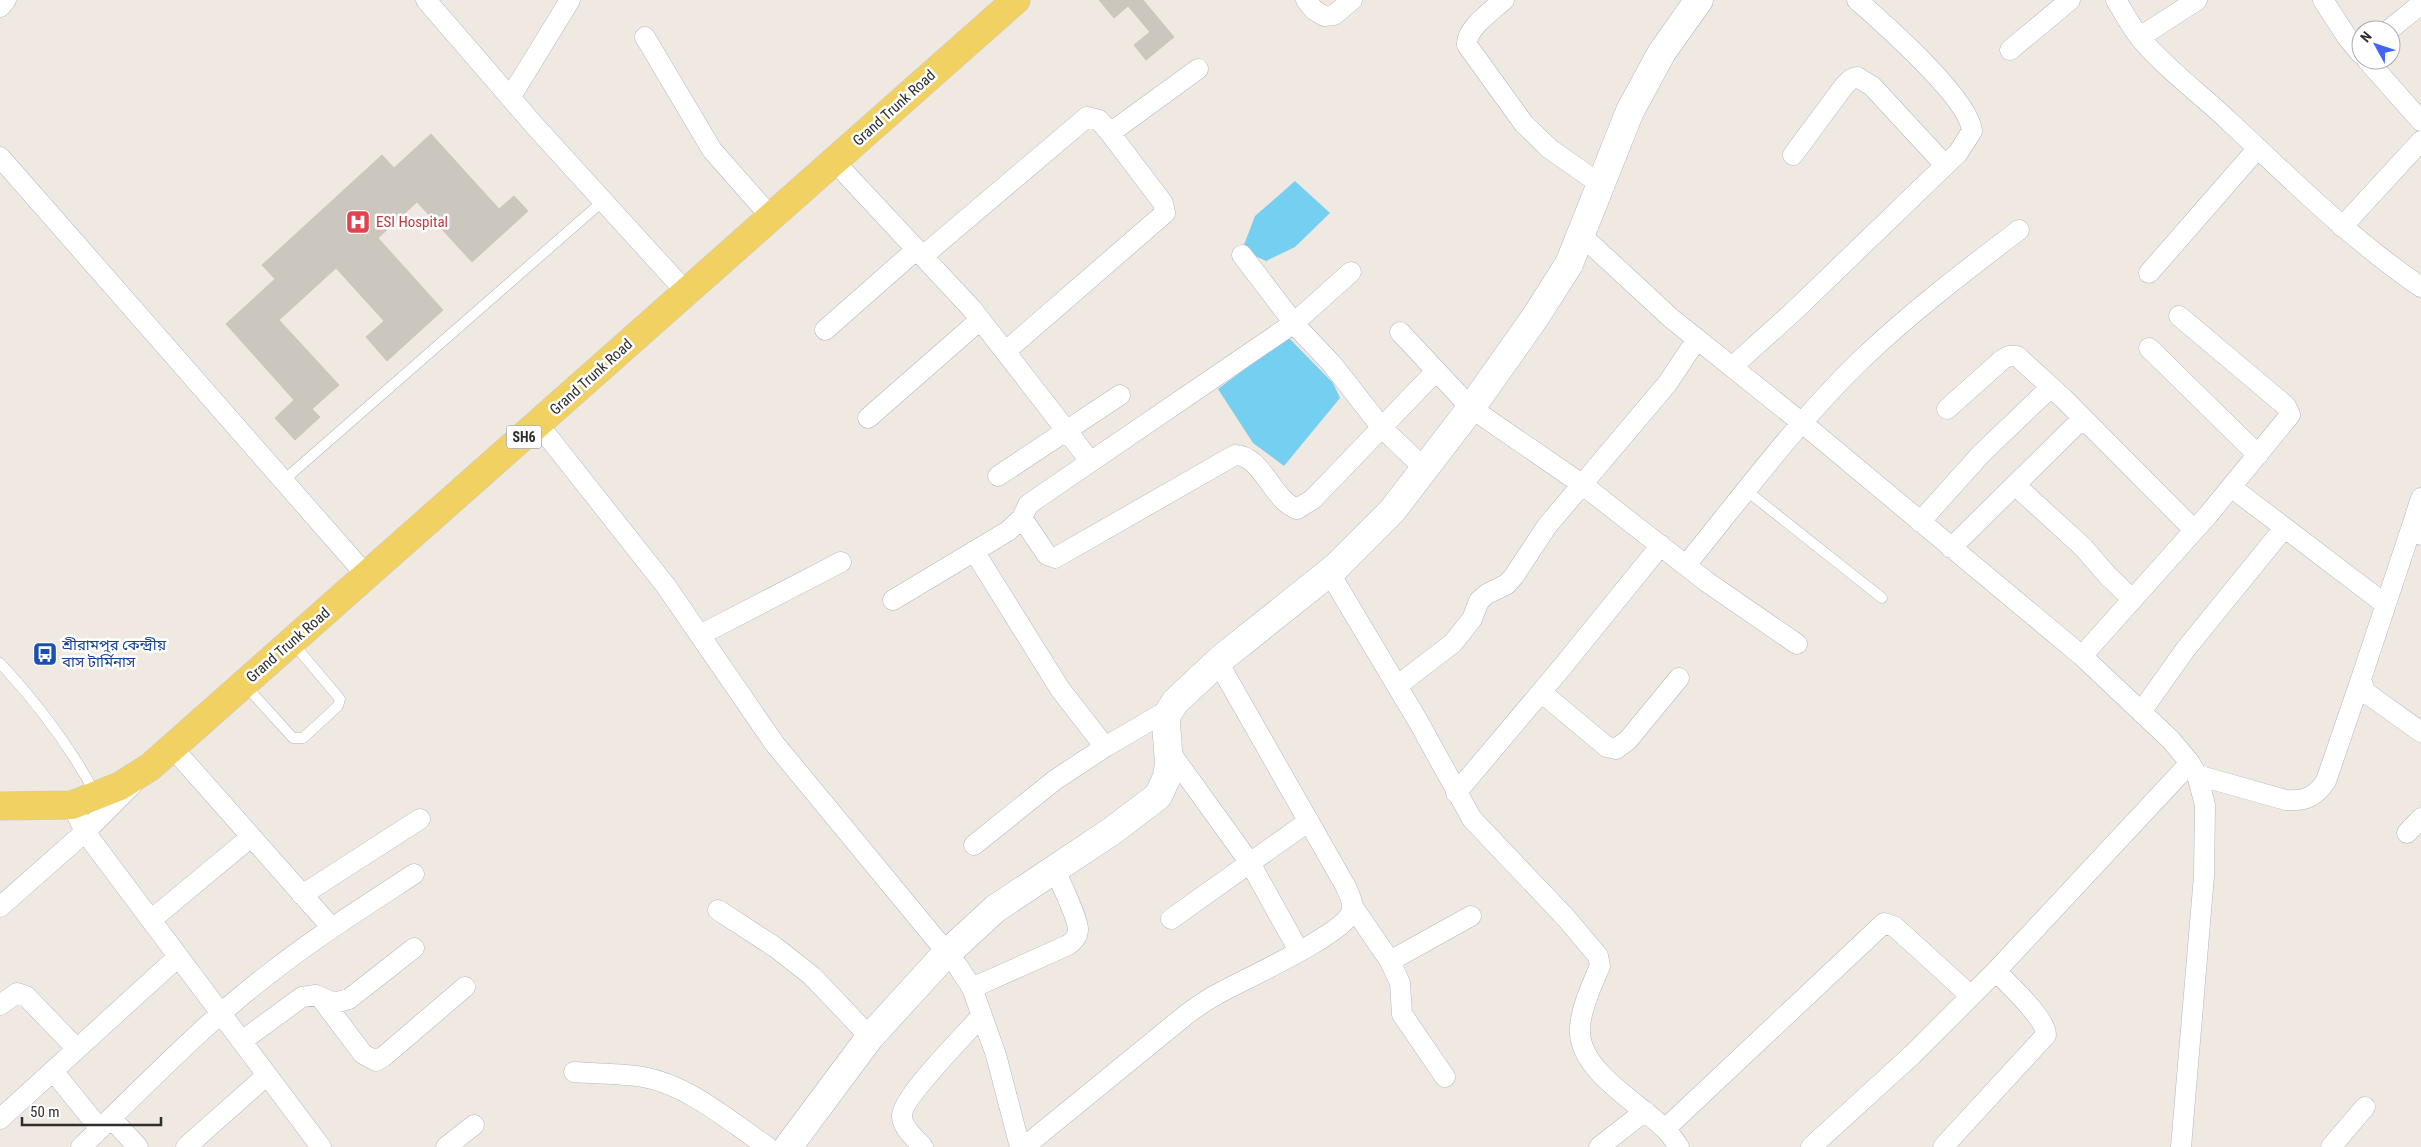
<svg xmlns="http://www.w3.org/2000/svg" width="2421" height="1147" font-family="'Roboto Condensed','Noto Sans Bengali',sans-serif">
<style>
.water{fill:#75cff0}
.building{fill:#cbc7bf;stroke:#cbc5ba}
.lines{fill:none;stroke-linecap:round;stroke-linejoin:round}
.lane-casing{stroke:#b4b7c1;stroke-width:11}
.street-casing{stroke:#b4b7c1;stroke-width:21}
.secondary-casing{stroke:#b4b7c1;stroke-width:29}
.primary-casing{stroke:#c9c9c9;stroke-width:29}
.lane{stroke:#fff;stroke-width:10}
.street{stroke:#fff;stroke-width:20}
.secondary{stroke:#fff;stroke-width:28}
.primary{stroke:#f2d163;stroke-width:28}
.labels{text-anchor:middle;stroke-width:5;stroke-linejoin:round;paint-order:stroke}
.shield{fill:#fff;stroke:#6d6d6d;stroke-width:1}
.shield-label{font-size:14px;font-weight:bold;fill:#2e2e2e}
.street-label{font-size:15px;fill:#2e2e2e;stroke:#fff}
.health-label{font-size:15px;fill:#be3a42;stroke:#fff;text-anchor:start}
.transit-label{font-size:15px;fill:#164399;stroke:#fff;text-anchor:start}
</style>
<rect width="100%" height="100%" fill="#efe9e1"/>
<path class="water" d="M 1295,181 L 1330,213 L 1295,247 L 1266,261 L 1242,250 L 1255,216 Z
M 1288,337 L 1333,383 L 1340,398 L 1284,466 L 1253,443 L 1218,389 Z"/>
<path class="building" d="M 1099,0 L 1143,0 L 1174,37 L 1146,60 L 1134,45 L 1150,32 L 1128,6 L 1114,18 Z
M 431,134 L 499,209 L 514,196 L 528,211 L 472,262 L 417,202 L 378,238 L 443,310 L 387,361 L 366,337 L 384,321 L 336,268 L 279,320 L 339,385 L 312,409 L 320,417 L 295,440 L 275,418 L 294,400 L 226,324 L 275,279 L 262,265 L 382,155 L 394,168 Z"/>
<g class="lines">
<defs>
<path id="lane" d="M 284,480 L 603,201
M 1747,491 L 1882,598
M 0,663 C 38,704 70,746 96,795
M 245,685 L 293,738 L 303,738 L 338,706 L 340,699 L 292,642"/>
<path id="street" d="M 426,0 L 534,125 L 686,292
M 1306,0 L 1314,10 L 1324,16 L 1334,15 L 1352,0
M 1504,0 C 1492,11 1466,28 1467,45 L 1524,124 L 1550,149 L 1600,184
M 2116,0 C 2124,13 2131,27 2141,39 C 2168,71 2202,95 2232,124 C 2293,181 2352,240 2421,287
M 2323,0 L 2347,37 L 2361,54
M 0,7 L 6,0
M 2389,30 L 2421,4
M 645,37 L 712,150 L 771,217
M 2140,37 L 2197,0
M 2010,50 L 2070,0
M 2367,60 L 2421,121
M 510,98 L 570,0
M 1793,155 L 1844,86 L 1851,79 L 1857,77 L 1872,86 L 1945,165
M 0,157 L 366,575
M 834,161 L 972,309 L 1090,461
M 2342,227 L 2421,141
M 1580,234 L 1672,319 L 1812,431 L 2082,656 L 2171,740 L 2190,763 L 2197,775 L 2205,805 L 2204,876 L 2181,1147
M 1242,255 L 1297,327 L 1332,364 L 1382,428 L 1425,469
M 923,256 L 1087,117 L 1099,120 L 1110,133
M 2149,273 L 2258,148
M 825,330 L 917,249
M 1400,332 L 1471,408 L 1583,485 L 1707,582 L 1797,644
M 2149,348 L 2258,455
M 1006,351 L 1165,213 L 1163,203 L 1110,133 L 1198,69
M 1732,367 L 1794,311 L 1958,153 L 1972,131 C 1969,98 1883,23 1857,0
M 1947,409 L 2003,359 L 2009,356 L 2017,356 L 2063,398 L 2194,530
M 868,418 L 980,320
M 538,424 L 666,586 L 774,743 L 957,965 L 972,988 L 996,1055 L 1020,1147
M 998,476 L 1120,395
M 2015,485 L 2083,547 L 2108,576 L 2132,599
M 2231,487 L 2385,604
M 2421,498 L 2411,529 L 2421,535
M 1022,518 L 1047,555 L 1055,558 L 1235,455 C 1262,455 1272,500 1297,509 L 1313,499 L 1436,371
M 1920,522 L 1981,454 L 2051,387
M 2411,529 L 2361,679 L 2365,692 L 2421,732
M 1951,548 L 2083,418
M 974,551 L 1060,689 L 1105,747
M 1686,565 C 1743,495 1796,423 1861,360 C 1910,313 1965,271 2019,230
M 1329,572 L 1418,721 L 1472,819 L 1566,918 L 1598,956 L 1600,966 C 1592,985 1581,1008 1580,1028 C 1577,1070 1639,1103 1665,1129 C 1670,1134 1675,1141 1679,1147
M 893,600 L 1008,531 L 1022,518 L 1028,505 L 1042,495 L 1294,323 L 1351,272
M 700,635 L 841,562
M 2082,656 L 2208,515 L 2290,415 L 2286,406 L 2179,316
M 1397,686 L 1453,643 L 1472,619 L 1479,601 L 1487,594 L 1507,584 L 1514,576 L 1547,526 L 1667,384 L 1697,339
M 1541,692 L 1607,747 L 1616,749 L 1628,740 L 1679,678
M 2141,712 L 2185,650 L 2284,528
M 172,747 L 332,928
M 1167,748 L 1250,863 L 1299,951
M 2197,775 L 2286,800 C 2305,802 2316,796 2326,781 L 2361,679
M 1456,793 L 1563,666 L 1661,545
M 72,805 L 85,832 L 321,1147
M 2407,833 L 2421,818
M 974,845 L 1055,780 L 1105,747 L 1170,709
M 302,895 L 420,819
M 0,907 L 85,832 L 133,784
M 1353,907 L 1390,961 L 1471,916
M 718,910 L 775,947 L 812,976 L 870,1037
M 1171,919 L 1309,821
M 151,920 L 251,837
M 1390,961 L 1400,983 L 1402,1014 L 1445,1077
M 972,988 L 1068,945 C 1074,941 1078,936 1078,929 C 1077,915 1060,882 1054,868
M 320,997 L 363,1054 L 376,1061 L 383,1057 L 465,987
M 0,1005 L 17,993 L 26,996 L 77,1049
M 242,1041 L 302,997 L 316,995 L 334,1003 L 349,999 L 414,948
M 53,1071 L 100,1129
M 574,1072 C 597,1074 621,1073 643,1077 C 689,1085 730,1122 768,1147
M 111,1118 L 138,1147
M 0,1119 L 178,957
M 1665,1129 L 1884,923 L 1895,927 L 1971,996
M 81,1147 C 143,1088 202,1025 270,973 C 316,937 365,906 414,874
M 186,1147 L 266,1076
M 446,1147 L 474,1125
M 923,1147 C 916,1139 902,1128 902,1116 C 901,1098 967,1033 982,1015
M 1024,1147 L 1187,1014 C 1197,1007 1206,1000 1216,995 C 1242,980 1341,936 1351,913 C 1355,904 1349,894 1346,887 L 1218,662
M 1599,1147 L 1645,1111
M 1811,1147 L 1912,1055 L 1996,971 L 2190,763
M 1943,1147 L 2046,1035 C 2046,1018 2009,985 1996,971
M 2331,1147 L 2365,1107"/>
<path id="secondary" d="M 788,1147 L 870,1037 L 943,957 L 995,909 L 1112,831 L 1158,796 L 1167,777 L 1169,764 L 1166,722 L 1167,715 L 1175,702 L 1222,658 L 1336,567 L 1392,511 L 1471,408 L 1536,316 L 1569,264 L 1630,111 L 1662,52 L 1699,0"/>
<path id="primary" d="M 0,806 L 72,805 L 120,786 L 150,767 L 1016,0"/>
</defs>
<use href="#lane" class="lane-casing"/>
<use href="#street" class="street-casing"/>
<use href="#secondary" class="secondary-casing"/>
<use href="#primary" class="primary-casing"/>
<use href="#lane" class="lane"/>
<use href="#street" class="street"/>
<use href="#secondary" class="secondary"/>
<use href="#primary" class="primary"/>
</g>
<defs>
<symbol id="hospital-square" viewBox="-11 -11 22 22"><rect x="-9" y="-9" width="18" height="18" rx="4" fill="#e0444e" stroke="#fff"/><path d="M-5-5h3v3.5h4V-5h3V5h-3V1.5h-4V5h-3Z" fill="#fff"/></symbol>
<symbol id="bus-square" viewBox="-11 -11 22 22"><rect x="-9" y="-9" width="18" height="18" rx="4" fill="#1a4fb4" stroke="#fff"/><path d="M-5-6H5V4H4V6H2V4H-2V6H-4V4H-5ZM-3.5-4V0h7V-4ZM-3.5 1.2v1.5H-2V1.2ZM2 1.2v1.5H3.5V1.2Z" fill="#fff"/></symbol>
</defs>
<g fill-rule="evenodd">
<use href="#hospital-square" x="344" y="208" width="28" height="28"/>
<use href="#bus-square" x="31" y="640" width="28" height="28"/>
</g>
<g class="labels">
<rect class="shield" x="506.5" y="425.5" width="35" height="23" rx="4"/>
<g class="shield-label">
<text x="524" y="442">SH6</text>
</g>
<g class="street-label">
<text transform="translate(894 108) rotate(-42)" y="5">Grand Trunk Road</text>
<text transform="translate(591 377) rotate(-42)" y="5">Grand Trunk Road</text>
<text transform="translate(288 645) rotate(-41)" y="5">Grand Trunk Road</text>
</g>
<g class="health-label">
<text x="376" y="227">ESI Hospital</text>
</g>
<g class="transit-label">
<text x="62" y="650">শ্রীরামপুর কেন্দ্রীয়<tspan x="62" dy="17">বাস টার্মিনাস</tspan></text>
</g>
</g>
<g transform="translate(2376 45) rotate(310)"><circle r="24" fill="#ffffff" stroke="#ababab"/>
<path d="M0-4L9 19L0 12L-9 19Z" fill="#4264fb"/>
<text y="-8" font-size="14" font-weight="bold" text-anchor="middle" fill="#2e2e2e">N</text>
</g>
<path d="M22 1117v8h139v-8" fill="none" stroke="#2e2e2e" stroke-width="2.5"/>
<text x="30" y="1117" font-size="15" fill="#2e2e2e" stroke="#ffffff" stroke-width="4" paint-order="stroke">50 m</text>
</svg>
